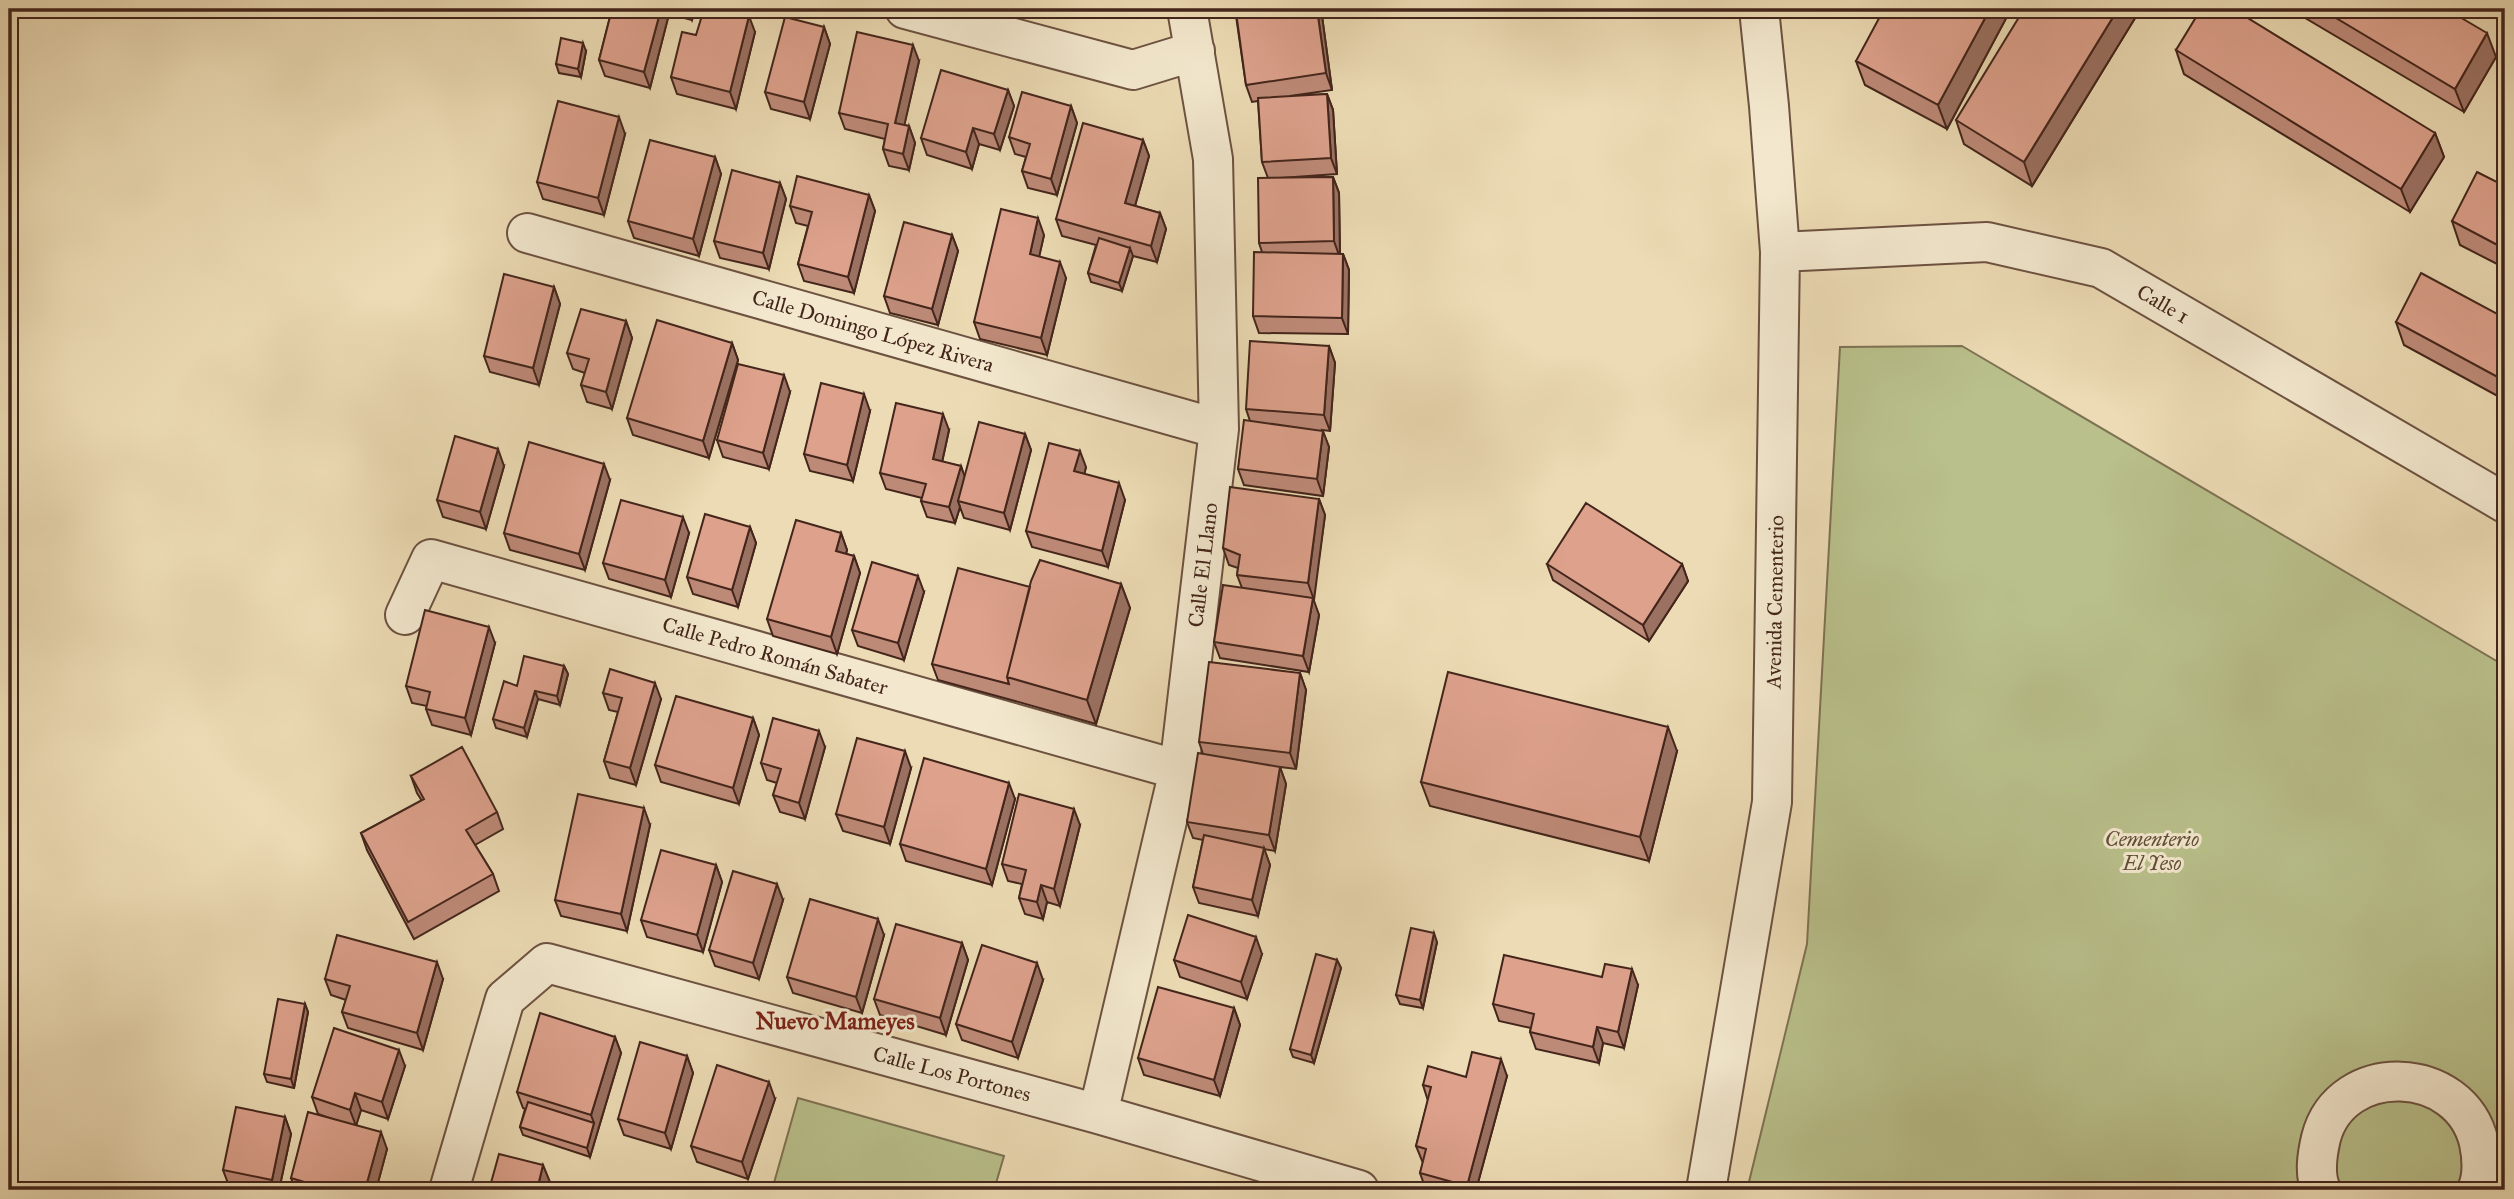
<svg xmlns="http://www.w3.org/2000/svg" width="2514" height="1199" font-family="'IM FELL Great Primer',serif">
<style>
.green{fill:#b9c08b;stroke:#7e7253;stroke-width:2}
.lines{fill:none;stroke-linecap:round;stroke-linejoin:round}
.minor-casing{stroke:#6d5241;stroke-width:42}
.minor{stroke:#f3e8ce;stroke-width:38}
.wall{fill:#be8a78;stroke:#43251b;stroke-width:2}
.shaded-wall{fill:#9b7162;stroke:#43251b;stroke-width:2}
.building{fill:#dda18c;stroke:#43251b;stroke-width:2}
.labels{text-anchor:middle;stroke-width:6;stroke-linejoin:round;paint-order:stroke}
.street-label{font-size:21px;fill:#43251b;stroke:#f3e8ce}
.park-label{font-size:21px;font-style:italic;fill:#604c37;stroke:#f3e8ce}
.neighbourhood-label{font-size:23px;font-weight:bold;fill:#7a1f14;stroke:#f3e8ce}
</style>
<rect width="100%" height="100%" fill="#ecdbb4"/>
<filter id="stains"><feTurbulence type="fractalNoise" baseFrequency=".00286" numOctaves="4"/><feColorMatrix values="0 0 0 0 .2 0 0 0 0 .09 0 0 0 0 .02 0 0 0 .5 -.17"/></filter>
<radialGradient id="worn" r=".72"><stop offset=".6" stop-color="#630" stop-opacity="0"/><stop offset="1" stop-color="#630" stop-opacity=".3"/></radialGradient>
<path class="green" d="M 1962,346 L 2505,666 L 2505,1190 L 1747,1190 L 1807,944 L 1840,347 Z
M 798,1098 L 1004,1156 L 994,1190 L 772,1190 Z"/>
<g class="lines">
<defs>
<path id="minor" d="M 905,9 L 1133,70 L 1195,51
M 527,233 L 1219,429
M 1780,252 L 1987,242 L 2101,268 L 2505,503
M 405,615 L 431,559 L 1179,770
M 1098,1114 L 1179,770 L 1219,429 L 1213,159 L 1187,9
M 449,1190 L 505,999 L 547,963 L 1098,1114 L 1359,1190
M 1706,1190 L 1772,802 L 1780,252 L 1769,106 L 1759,9
M 2321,1190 C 2314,1174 2317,1155 2321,1138 C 2341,1060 2461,1064 2479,1143 C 2482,1158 2483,1176 2477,1190"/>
</defs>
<use href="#minor" class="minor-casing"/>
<use href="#minor" class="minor"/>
</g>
<path class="wall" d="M 612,9 L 695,9 L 692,20 L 669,14 L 650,88 L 605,76 L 599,60 Z
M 1235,9 L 1319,9 L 1322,16 L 1332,90 L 1290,96 L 1327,94 L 1333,110 L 1337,174 L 1280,178 L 1333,177 L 1339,193 L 1340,254 L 1343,254 L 1349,270 L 1348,334 L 1259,333 L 1253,316 L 1262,252 L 1259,243 L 1268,178 L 1262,162 L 1258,101 L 1252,102 L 1246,85 Z
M 2011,9 L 1947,129 L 1865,85 L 1856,61 Z
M 2290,9 L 2446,9 L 2496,57 L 2464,112 Z
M 2140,10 L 2032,186 L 1964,144 L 1956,120 Z
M 824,27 L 830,44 L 810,119 L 771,109 L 765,92 Z
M 755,32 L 736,109 L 677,94 L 671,77 L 696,35 Z
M 2176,50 L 2435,133 L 2444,157 L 2410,212 L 2184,74 Z
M 586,51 L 581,77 L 559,73 L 556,64 Z
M 919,61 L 904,125 L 909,126 L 915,143 L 909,170 L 889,166 L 883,149 L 885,139 L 845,129 L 839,113 Z
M 1008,90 L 1014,106 L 1000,150 L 979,144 L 972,169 L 927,155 L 921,138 Z
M 1071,106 L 1077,123 L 1057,195 L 1028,188 L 1022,171 L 1026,157 L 1015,154 L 1009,137 Z
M 625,134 L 604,215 L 543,199 L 537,182 Z
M 1143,140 L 1149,156 L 1135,206 L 1160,213 L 1166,229 L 1157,262 L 1133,256 L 1122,291 L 1091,282 L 1088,273 L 1096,245 L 1062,236 L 1056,219 Z
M 715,157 L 721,174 L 699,256 L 634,238 L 628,221 Z
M 780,183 L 786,199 L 769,269 L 720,258 L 714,241 Z
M 2505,186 L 2505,268 L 2460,245 L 2452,221 Z
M 869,195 L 875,211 L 854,293 L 804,281 L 798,264 L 808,226 L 796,223 L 790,206 Z
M 952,235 L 958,251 L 938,325 L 890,313 L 884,296 Z
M 1044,235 L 1039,256 L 1066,278 L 1047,355 L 980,339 L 974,322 Z
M 554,287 L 560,304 L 539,385 L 490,372 L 484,356 Z
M 2505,318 L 2505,400 L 2404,345 L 2396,322 Z
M 626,321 L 632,338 L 612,409 L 587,402 L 581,385 L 585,373 L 573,369 L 567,353 Z
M 732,343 L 738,360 L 709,458 L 633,435 L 627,418 Z
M 1329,346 L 1335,363 L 1330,431 L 1322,430 L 1329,447 L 1323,496 L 1244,485 L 1238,469 L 1250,421 L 1246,409 Z
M 790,392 L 769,469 L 723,457 L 717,440 Z
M 870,411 L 853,481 L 810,471 L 804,454 Z
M 949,430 L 942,462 L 961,466 L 964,476 L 1025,434 L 1031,450 L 1010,530 L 964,518 L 960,507 L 955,523 L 927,517 L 921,501 L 922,498 L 886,489 L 880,473 Z
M 504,466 L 486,529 L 443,517 L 437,500 Z
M 1086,467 L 1084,474 L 1125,500 L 1108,567 L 1032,547 L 1026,531 Z
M 610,480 L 585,570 L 510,550 L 504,533 Z
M 1319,499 L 1325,515 L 1313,600 L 1319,615 L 1309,672 L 1220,658 L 1214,642 L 1242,588 L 1237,575 L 1238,568 L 1229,565 L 1223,548 Z
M 750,527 L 756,543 L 738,607 L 693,594 L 687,577 Z
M 689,533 L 671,597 L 609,579 L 603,563 Z
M 841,533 L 847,550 L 846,554 L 854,556 L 860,573 L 837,654 L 773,636 L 767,619 Z
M 1547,564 L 1682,564 L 1688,581 L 1649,641 L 1553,580 Z
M 1121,584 L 1130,608 L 1096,724 L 1015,701 L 938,680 L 932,664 L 1030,587 Z
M 924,592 L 904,660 L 858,646 L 852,630 Z
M 495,643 L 471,735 L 432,725 L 426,709 L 427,706 L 412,703 L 406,686 Z
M 564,666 L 568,674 L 560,705 L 538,699 L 527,737 L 496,728 L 493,719 L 517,686 Z
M 1300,673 L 1306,690 L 1296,769 L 1280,767 L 1286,784 L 1275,851 L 1264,849 L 1270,865 L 1258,916 L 1199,903 L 1193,887 L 1203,840 L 1193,838 L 1187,822 L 1203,754 L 1199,742 Z
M 603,693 L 661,699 L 636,785 L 610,778 L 604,761 L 618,712 L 609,710 Z
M 753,718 L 759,735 L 739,804 L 661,782 L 655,765 Z
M 825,747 L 805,819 L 780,812 L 773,795 L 777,783 L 767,780 L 761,763 Z
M 1677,751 L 1649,861 L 1430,806 L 1421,782 Z
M 911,768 L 890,844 L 843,831 L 836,814 Z
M 411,776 L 497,812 L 503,829 L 475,845 L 493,874 L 499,891 L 414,939 L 367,850 L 361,833 L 422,801 L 417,793 Z
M 1015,799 L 992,885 L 906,861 L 900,844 Z
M 650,825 L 627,931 L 561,916 L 555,900 Z
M 1080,825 L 1060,906 L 1047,902 L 1043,919 L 1025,914 L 1019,898 L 1022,884 L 1008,881 L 1002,864 Z
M 716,865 L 722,882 L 703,952 L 647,937 L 641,920 Z
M 783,900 L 759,979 L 715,966 L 709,950 Z
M 884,935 L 862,1013 L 793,993 L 787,977 Z
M 1437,942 L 1423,1008 L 1400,1004 L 1396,995 Z
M 962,943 L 968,960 L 946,1035 L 880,1015 L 874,999 Z
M 1262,954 L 1247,999 L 1180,977 L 1174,960 Z
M 1337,960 L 1341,968 L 1314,1063 L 1293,1057 L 1290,1049 Z
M 325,979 L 443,979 L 423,1050 L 348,1028 L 342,1012 L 346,1000 L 331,995 Z
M 1043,980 L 1018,1058 L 962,1040 L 956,1024 Z
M 1638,985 L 1624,1048 L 1603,1043 L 1599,1063 L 1536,1049 L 1530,1032 L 1531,1028 L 1499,1021 L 1493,1004 Z
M 305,1004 L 308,1012 L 294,1088 L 267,1082 L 264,1074 Z
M 1234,1008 L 1240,1025 L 1220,1096 L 1144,1075 L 1138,1058 Z
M 615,1037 L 621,1053 L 590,1157 L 523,1135 L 520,1127 L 525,1109 L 523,1108 L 517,1092 Z
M 687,1056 L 693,1073 L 671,1149 L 624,1135 L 618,1119 Z
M 405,1066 L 388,1119 L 361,1110 L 356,1125 L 387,1149 L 376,1190 L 295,1190 L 291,1178 L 335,1120 L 318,1114 L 312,1097 Z
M 1507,1076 L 1476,1190 L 1426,1190 L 1420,1173 L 1423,1163 L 1416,1146 L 1428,1101 L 1423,1085 Z
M 775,1099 L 748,1179 L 697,1162 L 691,1146 Z
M 285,1117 L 291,1134 L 279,1190 L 248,1190 L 229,1186 L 223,1170 Z"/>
<path class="shaded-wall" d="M 661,9 L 668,9 L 669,14 L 650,88 L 644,72 Z
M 688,9 L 695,9 L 692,20 Z
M 1317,9 L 1319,9 L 1322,16 L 1332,90 L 1326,73 Z
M 1990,9 L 2011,9 L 1947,129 L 1938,105 Z
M 2118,9 L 2140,9 L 2140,10 L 2032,186 L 2024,162 Z
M 749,16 L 755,32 L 736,109 L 730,92 Z
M 824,27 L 830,44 L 810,119 L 804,102 Z
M 2487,33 L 2496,57 L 2464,112 L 2455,89 Z
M 583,43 L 586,51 L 581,77 L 578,69 Z
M 913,45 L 919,61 L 901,140 L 895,123 Z
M 1008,90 L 1014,106 L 1000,150 L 994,134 Z
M 1327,94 L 1333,110 L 1337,174 L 1331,158 Z
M 1071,106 L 1077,123 L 1057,195 L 1051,179 Z
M 619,117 L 625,134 L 604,215 L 598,198 Z
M 909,126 L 915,143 L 909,170 L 903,154 Z
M 973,128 L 979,144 L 972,169 L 966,152 Z
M 2435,133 L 2444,157 L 2410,212 L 2401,189 Z
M 1143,140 L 1149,156 L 1131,220 L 1125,203 Z
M 715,157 L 721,174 L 699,256 L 693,239 Z
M 1333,177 L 1339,193 L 1340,258 L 1334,241 Z
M 780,183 L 786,199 L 769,269 L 763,253 Z
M 869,195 L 875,211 L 854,293 L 848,277 Z
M 1160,213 L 1166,229 L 1157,262 L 1151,246 Z
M 1038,218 L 1044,235 L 1036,271 L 1030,254 Z
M 952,235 L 958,251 L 938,325 L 932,309 Z
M 1130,248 L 1133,256 L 1122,291 L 1119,283 Z
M 1343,254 L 1349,270 L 1348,334 L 1342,318 Z
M 1060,262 L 1066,278 L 1047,355 L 1041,338 Z
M 554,287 L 560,304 L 539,385 L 533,368 Z
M 626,321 L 632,338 L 612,409 L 606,392 Z
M 732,343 L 738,360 L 709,458 L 703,441 Z
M 1329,346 L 1335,363 L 1330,431 L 1324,415 Z
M 784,375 L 790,392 L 769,469 L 763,453 Z
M 864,394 L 870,411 L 853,481 L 847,465 Z
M 943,414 L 949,430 L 939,476 L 933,459 Z
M 1323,431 L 1329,447 L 1323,496 L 1317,479 Z
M 1025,434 L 1031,450 L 1010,530 L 1004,513 Z
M 498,449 L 504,466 L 486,529 L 480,512 Z
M 1080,451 L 1086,467 L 1081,488 L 1074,471 Z
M 604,464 L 610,480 L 585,570 L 579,554 Z
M 961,466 L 967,483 L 958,501 L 960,507 L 955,523 L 949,507 Z
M 1119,483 L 1125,500 L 1108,567 L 1102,551 Z
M 1319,499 L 1325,515 L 1314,600 L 1308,583 Z
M 683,517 L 689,533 L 671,597 L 665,580 Z
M 750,527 L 756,543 L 738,607 L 732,590 Z
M 841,533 L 847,550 L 842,567 L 836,551 Z
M 854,556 L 860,573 L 837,654 L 831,637 Z
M 1682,564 L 1688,581 L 1649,641 L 1643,625 Z
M 918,576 L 924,592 L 904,660 L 898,643 Z
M 1121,584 L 1130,608 L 1096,724 L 1087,700 Z
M 1313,598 L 1319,615 L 1309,672 L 1303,656 Z
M 489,627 L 495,643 L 471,735 L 465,718 Z
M 564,666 L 568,674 L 560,705 L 557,696 Z
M 1300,673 L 1306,690 L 1296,769 L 1290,753 Z
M 655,683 L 661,699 L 636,785 L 630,768 Z
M 535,691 L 538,699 L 527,737 L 524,728 Z
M 753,718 L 759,735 L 739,804 L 733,788 Z
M 1668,727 L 1677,751 L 1649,861 L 1640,837 Z
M 819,731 L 825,747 L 805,819 L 799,803 Z
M 905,751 L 911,768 L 890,844 L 884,827 Z
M 1280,767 L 1286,784 L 1275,851 L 1269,835 Z
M 1009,783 L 1015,799 L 992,885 L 986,869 Z
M 644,808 L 650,825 L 627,931 L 621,914 Z
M 1074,809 L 1080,825 L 1060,906 L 1054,889 Z
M 1264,848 L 1270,865 L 1258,916 L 1252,900 Z
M 716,865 L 722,882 L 703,952 L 697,935 Z
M 777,884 L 783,900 L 759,979 L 753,963 Z
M 1041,885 L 1047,902 L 1043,919 L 1037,902 Z
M 878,919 L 884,935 L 862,1013 L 856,997 Z
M 1434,933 L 1437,942 L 1423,1008 L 1420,1000 Z
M 1256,937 L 1262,954 L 1247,999 L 1241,982 Z
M 962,943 L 968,960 L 946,1035 L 940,1018 Z
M 1337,960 L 1341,968 L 1314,1063 L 1311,1055 Z
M 437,962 L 443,979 L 423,1050 L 417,1033 Z
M 1037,963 L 1043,980 L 1018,1058 L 1012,1042 Z
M 1632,969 L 1638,985 L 1624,1048 L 1618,1032 Z
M 305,1004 L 308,1012 L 294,1088 L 291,1079 Z
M 1234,1008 L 1240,1025 L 1220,1096 L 1214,1080 Z
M 1597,1027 L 1603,1043 L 1599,1063 L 1593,1047 Z
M 615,1037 L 621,1053 L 590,1157 L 587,1148 L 594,1123 L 591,1115 Z
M 399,1050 L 405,1066 L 388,1119 L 382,1102 Z
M 687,1056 L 693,1073 L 671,1149 L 665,1133 Z
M 1501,1059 L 1507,1076 L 1476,1190 L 1468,1190 L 1467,1186 Z
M 769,1082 L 775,1099 L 748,1179 L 742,1162 Z
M 355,1093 L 361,1110 L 356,1126 L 350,1110 Z
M 285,1117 L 291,1134 L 279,1190 L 275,1190 L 272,1180 Z
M 381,1132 L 387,1149 L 376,1190 L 365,1190 Z
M 543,1165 L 550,1182 L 547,1190 L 537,1190 Z"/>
<path class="building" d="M 612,9 L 661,9 L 644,72 L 599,60 Z
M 704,9 L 722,9 L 749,16 L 730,92 L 671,77 L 682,32 L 696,35 Z
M 1256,9 L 1317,9 L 1326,73 L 1246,85 L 1236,12 Z
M 1884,9 L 1990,9 L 1938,105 L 1856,61 Z
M 2024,9 L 2118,9 L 2024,162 L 1956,120 Z
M 2201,9 L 2233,9 L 2435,133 L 2401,189 L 2176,50 Z
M 2321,9 L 2446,9 L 2487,33 L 2455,89 Z
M 785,17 L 824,27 L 804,102 L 765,92 Z
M 857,32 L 913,45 L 895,123 L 909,126 L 903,154 L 883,149 L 888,124 L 839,113 Z
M 561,38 L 583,43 L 578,69 L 556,64 Z
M 941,70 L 1008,90 L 994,134 L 973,128 L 966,152 L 921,138 Z
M 1022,92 L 1071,106 L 1051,179 L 1022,171 L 1030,144 L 1009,137 Z
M 1327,94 L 1331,158 L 1262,162 L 1258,98 Z
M 558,101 L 619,117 L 598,198 L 537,182 Z
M 1083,123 L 1143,140 L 1125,203 L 1160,213 L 1151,246 L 1056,219 Z
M 650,140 L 715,157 L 693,239 L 628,221 Z
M 732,170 L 780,183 L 763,253 L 714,241 Z
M 2477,172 L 2505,186 L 2505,249 L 2452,221 Z
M 797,176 L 869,195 L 848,277 L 798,264 L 812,212 L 790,206 Z
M 1333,177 L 1334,241 L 1259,243 L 1258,178 Z
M 1001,209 L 1038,218 L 1030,254 L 1060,262 L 1041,338 L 974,322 Z
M 904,222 L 952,235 L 932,309 L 884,296 Z
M 1099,238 L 1130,248 L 1119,283 L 1088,273 Z
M 1254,252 L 1343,254 L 1342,318 L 1253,316 Z
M 2421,273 L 2505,318 L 2505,381 L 2396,322 Z
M 504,274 L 554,287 L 533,368 L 484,356 Z
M 581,309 L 626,321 L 606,392 L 581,385 L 589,359 L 567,353 Z
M 657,320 L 732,343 L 703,441 L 627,418 Z
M 1250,341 L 1329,346 L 1324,415 L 1246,409 Z
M 738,364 L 784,375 L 763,453 L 717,440 Z
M 821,383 L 864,394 L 847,465 L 804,454 Z
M 896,403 L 943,414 L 933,459 L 961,466 L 949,507 L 921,501 L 926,484 L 880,473 Z
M 1244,420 L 1323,431 L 1317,479 L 1238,469 Z
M 979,422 L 1025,434 L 1004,513 L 958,501 Z
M 455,436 L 498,449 L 480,512 L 437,500 Z
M 529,442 L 604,464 L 579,554 L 504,533 Z
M 1049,443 L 1080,451 L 1074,471 L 1119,483 L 1102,551 L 1026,531 Z
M 1230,487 L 1319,499 L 1308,583 L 1237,575 L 1240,555 L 1223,548 Z
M 621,500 L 683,517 L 665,580 L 603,563 Z
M 1586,503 L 1682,564 L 1643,625 L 1547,564 Z
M 705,514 L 750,527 L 732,590 L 687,577 Z
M 796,520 L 841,533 L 836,551 L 854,556 L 831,637 L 767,619 Z
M 1040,560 L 1121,584 L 1087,700 L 1007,677 L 1031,581 Z
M 872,562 L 918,576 L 898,643 L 852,630 Z
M 958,568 L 1030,587 L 1007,677 L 1009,684 L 932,664 Z
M 1223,585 L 1313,598 L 1303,656 L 1214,642 Z
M 425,610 L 489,627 L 465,718 L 426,709 L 430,692 L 406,686 Z
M 524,656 L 564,666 L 557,696 L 535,691 L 524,728 L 493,719 L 504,681 L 517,686 Z
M 1209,662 L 1300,673 L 1290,753 L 1199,742 Z
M 610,669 L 655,683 L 630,768 L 604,761 L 622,698 L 603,693 Z
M 1448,672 L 1668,727 L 1640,837 L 1421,782 Z
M 676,696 L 753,718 L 733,788 L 655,765 Z
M 773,718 L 819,731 L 799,803 L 773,795 L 781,769 L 761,763 Z
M 857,738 L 905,751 L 884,827 L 836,814 Z
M 462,747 L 497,812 L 466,830 L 493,874 L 408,922 L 361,833 L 424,799 L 411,776 Z
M 1198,753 L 1280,767 L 1269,835 L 1187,822 Z
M 924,758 L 1009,783 L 986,869 L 900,844 Z
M 578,794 L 644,808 L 621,914 L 555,900 Z
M 1019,794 L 1074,809 L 1054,889 L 1041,885 L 1037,902 L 1019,898 L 1026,870 L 1002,864 Z
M 1204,835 L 1264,848 L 1252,900 L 1193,887 Z
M 661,850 L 716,865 L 697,935 L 641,920 Z
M 733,871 L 777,884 L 753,963 L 709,950 Z
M 810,899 L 878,919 L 856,997 L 787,977 Z
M 1188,915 L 1256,937 L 1241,982 L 1174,960 Z
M 896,924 L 962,943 L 940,1018 L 874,999 Z
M 1411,928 L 1434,933 L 1420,1000 L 1396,995 Z
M 337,935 L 437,962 L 417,1033 L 342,1012 L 350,986 L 325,979 Z
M 982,945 L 1037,963 L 1012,1042 L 956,1024 Z
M 1316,954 L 1337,960 L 1311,1055 L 1290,1049 Z
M 1504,955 L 1602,977 L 1605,964 L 1632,969 L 1618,1032 L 1597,1027 L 1593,1047 L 1530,1032 L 1534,1014 L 1493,1004 Z
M 1158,987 L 1234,1008 L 1214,1080 L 1138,1058 Z
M 278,999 L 305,1004 L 291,1079 L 264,1074 Z
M 540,1013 L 615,1037 L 591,1115 L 517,1092 Z
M 334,1028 L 399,1050 L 382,1102 L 355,1093 L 350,1110 L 312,1097 Z
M 640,1042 L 687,1056 L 665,1133 L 618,1119 Z
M 1472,1052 L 1501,1059 L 1467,1186 L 1420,1173 L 1426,1149 L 1416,1146 L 1431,1087 L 1423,1085 L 1428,1066 L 1466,1077 Z
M 717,1065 L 769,1082 L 742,1162 L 691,1146 Z
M 528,1102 L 594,1123 L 587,1148 L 520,1127 Z
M 236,1107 L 285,1117 L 272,1180 L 223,1170 Z
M 308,1112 L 381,1132 L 365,1190 L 331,1190 L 291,1178 Z
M 499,1154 L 543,1165 L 537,1190 L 489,1190 Z"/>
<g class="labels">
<g class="street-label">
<text transform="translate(2163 304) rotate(30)" y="7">Calle 1</text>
<text transform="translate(873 331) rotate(16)" y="7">Calle Domingo López Rivera</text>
<text transform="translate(1203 565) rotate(-83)" y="7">Calle El Llano</text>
<text transform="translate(1775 602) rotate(-89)" y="7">Avenida Cementerio</text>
<text transform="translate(775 656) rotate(16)" y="7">Calle Pedro Román Sabater</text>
<text transform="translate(952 1074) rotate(15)" y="7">Calle Los Portones</text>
</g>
<g class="park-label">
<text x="2152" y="846">Cementerio<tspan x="2152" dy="24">El Yeso</tspan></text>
</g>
<g class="neighbourhood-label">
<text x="835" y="1029">Nuevo Mameyes</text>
</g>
</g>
<rect width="2514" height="1199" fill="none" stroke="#ecdbb4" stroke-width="35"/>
<rect x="10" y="10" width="2493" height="1178" fill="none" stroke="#43251b" stroke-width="3.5"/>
<rect x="18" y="18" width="2479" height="1164" fill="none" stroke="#43251b" stroke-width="2"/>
<rect width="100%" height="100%" filter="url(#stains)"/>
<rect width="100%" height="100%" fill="url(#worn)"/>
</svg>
